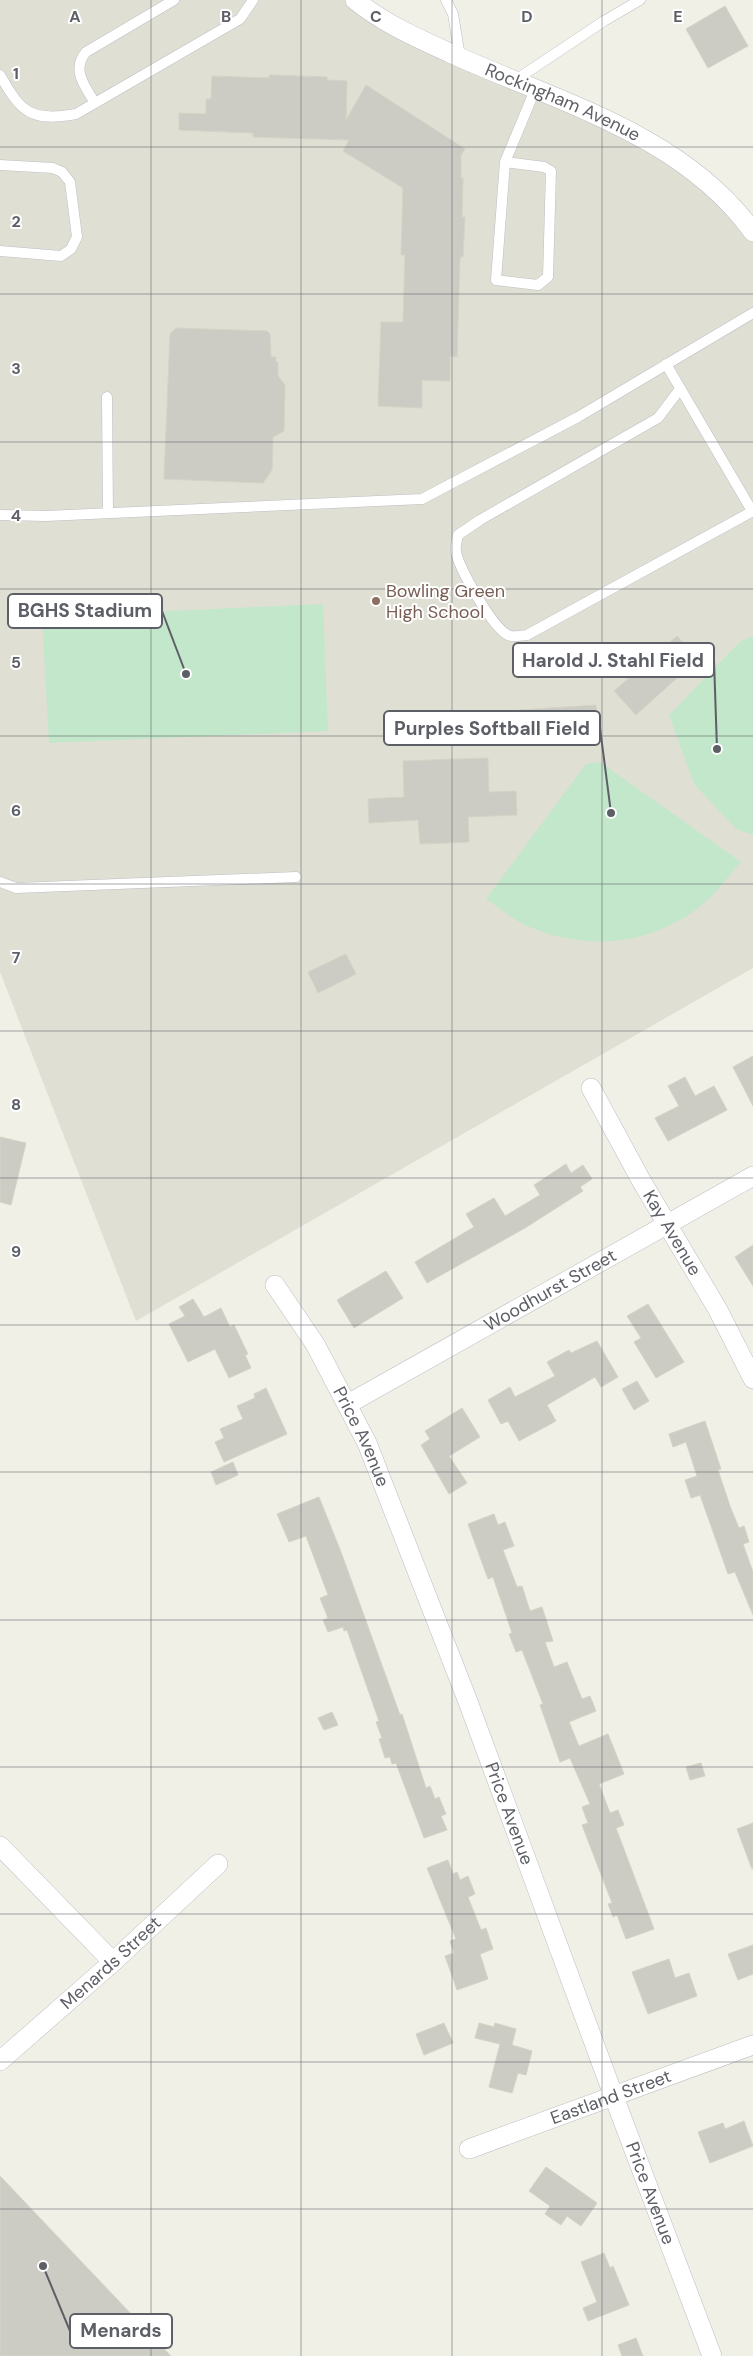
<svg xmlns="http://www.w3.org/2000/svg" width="753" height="2356" font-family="'DM Sans',sans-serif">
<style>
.education{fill:#e0dfd4}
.green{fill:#c2e7ca}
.building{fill:#ccccc5;stroke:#d4d3c4}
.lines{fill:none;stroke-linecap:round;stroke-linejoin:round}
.lane-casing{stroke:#bdbec4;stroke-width:11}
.street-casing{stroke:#bdbec4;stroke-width:20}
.lane{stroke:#fff;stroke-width:10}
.street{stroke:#fff;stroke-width:19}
.grid{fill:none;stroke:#5d5f66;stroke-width:1;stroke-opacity:0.55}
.education-dot{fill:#8d6e63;stroke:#fff;stroke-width:2}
.labels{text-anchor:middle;stroke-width:4;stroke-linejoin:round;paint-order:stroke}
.street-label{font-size:18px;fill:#5d5f66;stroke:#fff}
.education-label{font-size:18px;fill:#785e54;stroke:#fff;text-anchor:start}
.grid-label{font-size:16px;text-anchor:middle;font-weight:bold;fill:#5d5f66;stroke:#fff;stroke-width:4;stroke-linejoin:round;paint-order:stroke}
.leader{fill:none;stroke:#5d5f66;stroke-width:2}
.callout-dot{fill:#5d5f66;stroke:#fff;stroke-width:2}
.callout{fill:#fff;stroke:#5d5f66;stroke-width:2}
.callout-label{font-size:19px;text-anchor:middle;font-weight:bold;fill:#5d5f66}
</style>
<rect width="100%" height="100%" fill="#f0f0e6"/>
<path class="education" d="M 0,0 L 355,0 L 615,125 L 706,180 L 753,234 L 753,968 L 136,1321 L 0,972 Z"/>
<path class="green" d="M 323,604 L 328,731 L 49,743 L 42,617 Z
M 753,635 L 753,835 L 736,829 L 694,784 L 669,715 L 740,642 Z
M 600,762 L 741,862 C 726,879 713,898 694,911 C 643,947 583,950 527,926 C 513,919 499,908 486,899 L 586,764 Z"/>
<path class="building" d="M 725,6 L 748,46 L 708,68 L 686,29 Z
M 269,75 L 327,77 L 327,80 L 347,81 L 346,120 L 366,85 L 465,149 L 461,155 L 461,178 L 463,178 L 462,217 L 465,217 L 463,257 L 460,257 L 457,357 L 450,356 L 450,381 L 422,380 L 422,408 L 378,406 L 381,322 L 403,322 L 405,255 L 401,255 L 403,188 L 343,151 L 349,140 L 253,137 L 253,133 L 179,130 L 179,113 L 206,114 L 206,99 L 211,99 L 212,76 L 269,78 Z
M 176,328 L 267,331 L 270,334 L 271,357 L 276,357 L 276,362 L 278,362 L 278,376 L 285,385 L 284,431 L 273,437 L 272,470 L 263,483 L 164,479 L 170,334 Z
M 677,636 L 698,659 L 636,715 L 614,691 Z
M 596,705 L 598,732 L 520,737 L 519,710 Z
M 488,758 L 489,792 L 516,791 L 517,815 L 468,817 L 469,842 L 420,844 L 418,820 L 369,823 L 368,799 L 404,797 L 403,761 Z
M 346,954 L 356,974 L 318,993 L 308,972 Z
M 753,1056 L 753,1106 L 733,1067 Z
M 685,1077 L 695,1096 L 714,1086 L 727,1110 L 668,1141 L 655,1118 L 679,1106 L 668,1086 Z
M 0,1137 L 26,1143 L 11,1205 L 0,1202 Z
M 566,1164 L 571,1173 L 583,1165 L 592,1179 L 580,1187 L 583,1191 L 525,1228 L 427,1283 L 415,1262 L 474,1227 L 466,1214 L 494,1198 L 505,1216 L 540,1195 L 534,1185 Z
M 753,1245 L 753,1286 L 735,1257 Z
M 386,1271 L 403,1298 L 354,1328 L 337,1300 Z
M 193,1299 L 204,1317 L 221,1308 L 230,1327 L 234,1325 L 248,1354 L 245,1355 L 251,1368 L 229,1378 L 215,1349 L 188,1362 L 169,1324 L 185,1316 L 179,1307 Z
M 648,1304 L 684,1362 L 656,1378 L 634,1342 L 641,1338 L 627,1316 Z
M 597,1341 L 618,1377 L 601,1387 L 595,1377 L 547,1405 L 556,1421 L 519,1441 L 508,1421 L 501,1424 L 488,1400 L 510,1387 L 515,1397 L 555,1376 L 547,1362 L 569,1350 L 571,1353 Z
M 637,1381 L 649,1401 L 634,1410 L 622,1389 Z
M 266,1388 L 287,1434 L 224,1462 L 215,1442 L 224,1438 L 220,1429 L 243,1419 L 237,1406 L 255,1398 L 254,1394 Z
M 462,1408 L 480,1437 L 449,1456 L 467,1483 L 449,1494 L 421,1445 L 430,1439 L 425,1431 Z
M 705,1421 L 721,1469 L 718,1470 L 730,1506 L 739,1528 L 744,1526 L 749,1542 L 743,1544 L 753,1572 L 753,1615 L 735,1572 L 728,1574 L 700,1495 L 691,1498 L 685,1480 L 697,1476 L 686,1442 L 673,1447 L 669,1434 Z
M 233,1462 L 238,1475 L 216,1485 L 211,1472 Z
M 319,1497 L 341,1552 L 400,1715 L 402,1714 L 426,1788 L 430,1786 L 435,1799 L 439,1797 L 446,1814 L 441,1816 L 447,1830 L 424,1838 L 396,1763 L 392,1764 L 390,1757 L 385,1758 L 379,1739 L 382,1738 L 376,1722 L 379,1721 L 347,1630 L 344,1631 L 343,1627 L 328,1632 L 323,1620 L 328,1618 L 320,1598 L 328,1595 L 306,1536 L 289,1542 L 277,1514 Z
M 494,1514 L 498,1525 L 505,1522 L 514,1546 L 503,1550 L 517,1587 L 522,1586 L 530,1611 L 542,1607 L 553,1641 L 545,1642 L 554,1667 L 567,1662 L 582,1699 L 590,1696 L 596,1711 L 569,1722 L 579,1746 L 608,1734 L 624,1774 L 599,1784 L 610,1813 L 618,1810 L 624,1825 L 616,1828 L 654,1929 L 626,1939 L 617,1915 L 613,1917 L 608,1904 L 612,1903 L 582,1825 L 588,1823 L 582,1807 L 590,1804 L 570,1758 L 560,1762 L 540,1705 L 543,1704 L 522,1650 L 516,1652 L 509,1634 L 512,1633 L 493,1577 L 488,1579 L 468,1524 Z
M 332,1712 L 338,1725 L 324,1730 L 318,1718 Z
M 701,1763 L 705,1776 L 690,1780 L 686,1767 Z
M 753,1823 L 753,1868 L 752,1869 L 737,1829 Z
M 448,1860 L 453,1874 L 457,1872 L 460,1880 L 468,1876 L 475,1894 L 468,1897 L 481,1930 L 486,1928 L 493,1949 L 480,1954 L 488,1979 L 457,1990 L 445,1956 L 454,1953 L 450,1941 L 456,1939 L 427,1868 Z
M 753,1945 L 753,1974 L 738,1980 L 728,1954 Z
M 669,1959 L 675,1978 L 689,1973 L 697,1996 L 648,2014 L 632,1972 Z
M 444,2023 L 453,2043 L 424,2055 L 416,2034 Z
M 479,2023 L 494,2027 L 495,2023 L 516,2029 L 512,2045 L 532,2051 L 526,2075 L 518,2073 L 512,2093 L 489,2087 L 500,2044 L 475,2038 Z
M 744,2121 L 753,2146 L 710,2163 L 698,2132 L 723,2123 L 725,2129 Z
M 546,2167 L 597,2203 L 581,2226 L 567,2216 L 561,2225 L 545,2214 L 550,2206 L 529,2191 Z
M 0,2176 L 171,2356 L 0,2356 Z
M 604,2253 L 610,2268 L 613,2266 L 629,2305 L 588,2321 L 583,2308 L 597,2302 L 581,2262 Z
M 636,2338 L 643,2356 L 622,2356 L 618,2345 Z"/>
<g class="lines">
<defs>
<path id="lane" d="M 446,0 L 453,14 L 460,57
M 0,75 C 21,113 32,122 76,114 L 240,19 L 253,0
M 514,81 L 604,21 L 640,0
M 95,103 C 85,86 71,70 86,52 L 174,0
M 505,162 L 544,167 L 551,171 L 548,277 L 538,285 L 496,280 L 505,162 L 535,90
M 0,165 L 53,168 L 62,172 L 70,182 L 77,237 L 71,249 L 61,256 L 0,251
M 666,364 L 752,511
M 680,389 L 658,418 L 480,520 L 458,535 C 457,540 455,546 456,551 C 458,568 493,628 508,635 C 513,638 522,635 527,635 L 753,511
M 107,397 L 108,513
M 0,515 L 46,516 L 422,499 L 578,417 L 753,313
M 0,882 L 16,888 L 296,877"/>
<g id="street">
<path id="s1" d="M 355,0 C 383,23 417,38 450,53 C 555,101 683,134 753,232"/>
<path id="s2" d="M 591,1088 L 642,1182 L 718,1310 L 753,1379"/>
<path id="s3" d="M 275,1285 L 315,1344 L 367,1443 L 467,1699 L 614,2097 L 712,2356"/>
<path id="s4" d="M 348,1404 L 753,1176"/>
<path d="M 0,1846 L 113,1962"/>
<path id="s5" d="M 0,2061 L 113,1962 L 218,1864"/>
<path id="s6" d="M 469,2149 L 753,2045"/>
</g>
</defs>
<use href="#lane" class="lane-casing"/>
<use href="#street" class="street-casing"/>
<use href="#lane" class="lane"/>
<use href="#street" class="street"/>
</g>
<path class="grid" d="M 151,0 L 151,2356M 301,0 L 301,2356M 452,0 L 452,2356M 602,0 L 602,2356M 0,147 L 753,147M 0,294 L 753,294M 0,442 L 753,442M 0,589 L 753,589M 0,736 L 753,736M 0,884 L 753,884M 0,1031 L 753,1031M 0,1178 L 753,1178M 0,1325 L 753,1325M 0,1472 L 753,1472M 0,1620 L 753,1620M 0,1767 L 753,1767M 0,1914 L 753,1914M 0,2062 L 753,2062M 0,2209 L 753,2209"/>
<circle class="education-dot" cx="376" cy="601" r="5"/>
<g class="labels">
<g class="street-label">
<text dy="6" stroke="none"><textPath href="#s1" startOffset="232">Rockingham Avenue</textPath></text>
<text dy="6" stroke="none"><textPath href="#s2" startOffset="166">Kay Avenue</textPath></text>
<text dy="6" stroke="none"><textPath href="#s4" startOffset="232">Woodhurst Street</textPath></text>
<text dy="6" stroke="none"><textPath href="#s3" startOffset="175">Price Avenue</textPath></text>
<text dy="6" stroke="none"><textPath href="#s3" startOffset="580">Price Avenue</textPath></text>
<text dy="6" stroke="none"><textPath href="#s5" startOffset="148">Menards Street</textPath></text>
<text dy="6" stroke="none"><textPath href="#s6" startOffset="151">Eastland Street</textPath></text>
<text dy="6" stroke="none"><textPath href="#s3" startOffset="985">Price Avenue</textPath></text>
</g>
<g class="education-label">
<text x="386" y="597">Bowling Green<tspan x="386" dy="21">High School</tspan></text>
</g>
</g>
<g class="grid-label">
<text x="75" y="22">A</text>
<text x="226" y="22">B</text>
<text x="376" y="22">C</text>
<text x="527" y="22">D</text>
<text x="678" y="22">E</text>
<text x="16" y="79">1</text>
<text x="16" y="227">2</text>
<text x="16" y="374">3</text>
<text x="16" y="521">4</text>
<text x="16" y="668">5</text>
<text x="16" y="816">6</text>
<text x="16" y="963">7</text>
<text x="16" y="1110">8</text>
<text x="16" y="1257">9</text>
</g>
<path class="leader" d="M186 674L162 611M717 749L714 660M611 813L600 728M43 2266L70 2331"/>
<g class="callout-dot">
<circle cx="186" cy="674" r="5"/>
<circle cx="717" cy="749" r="5"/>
<circle cx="611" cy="813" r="5"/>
<circle cx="43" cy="2266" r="5"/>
</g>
<g class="callout">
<rect x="8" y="594" width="154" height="34" rx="5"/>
<rect x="513" y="643" width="201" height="34" rx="5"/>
<rect x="384" y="711" width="216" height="34" rx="5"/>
<rect x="70" y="2314" width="102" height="34" rx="5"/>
</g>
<g class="callout-label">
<text x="85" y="617">BGHS Stadium</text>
<text x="613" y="667">Harold J. Stahl Field</text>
<text x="492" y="735">Purples Softball Field</text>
<text x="121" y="2337">Menards</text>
</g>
</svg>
